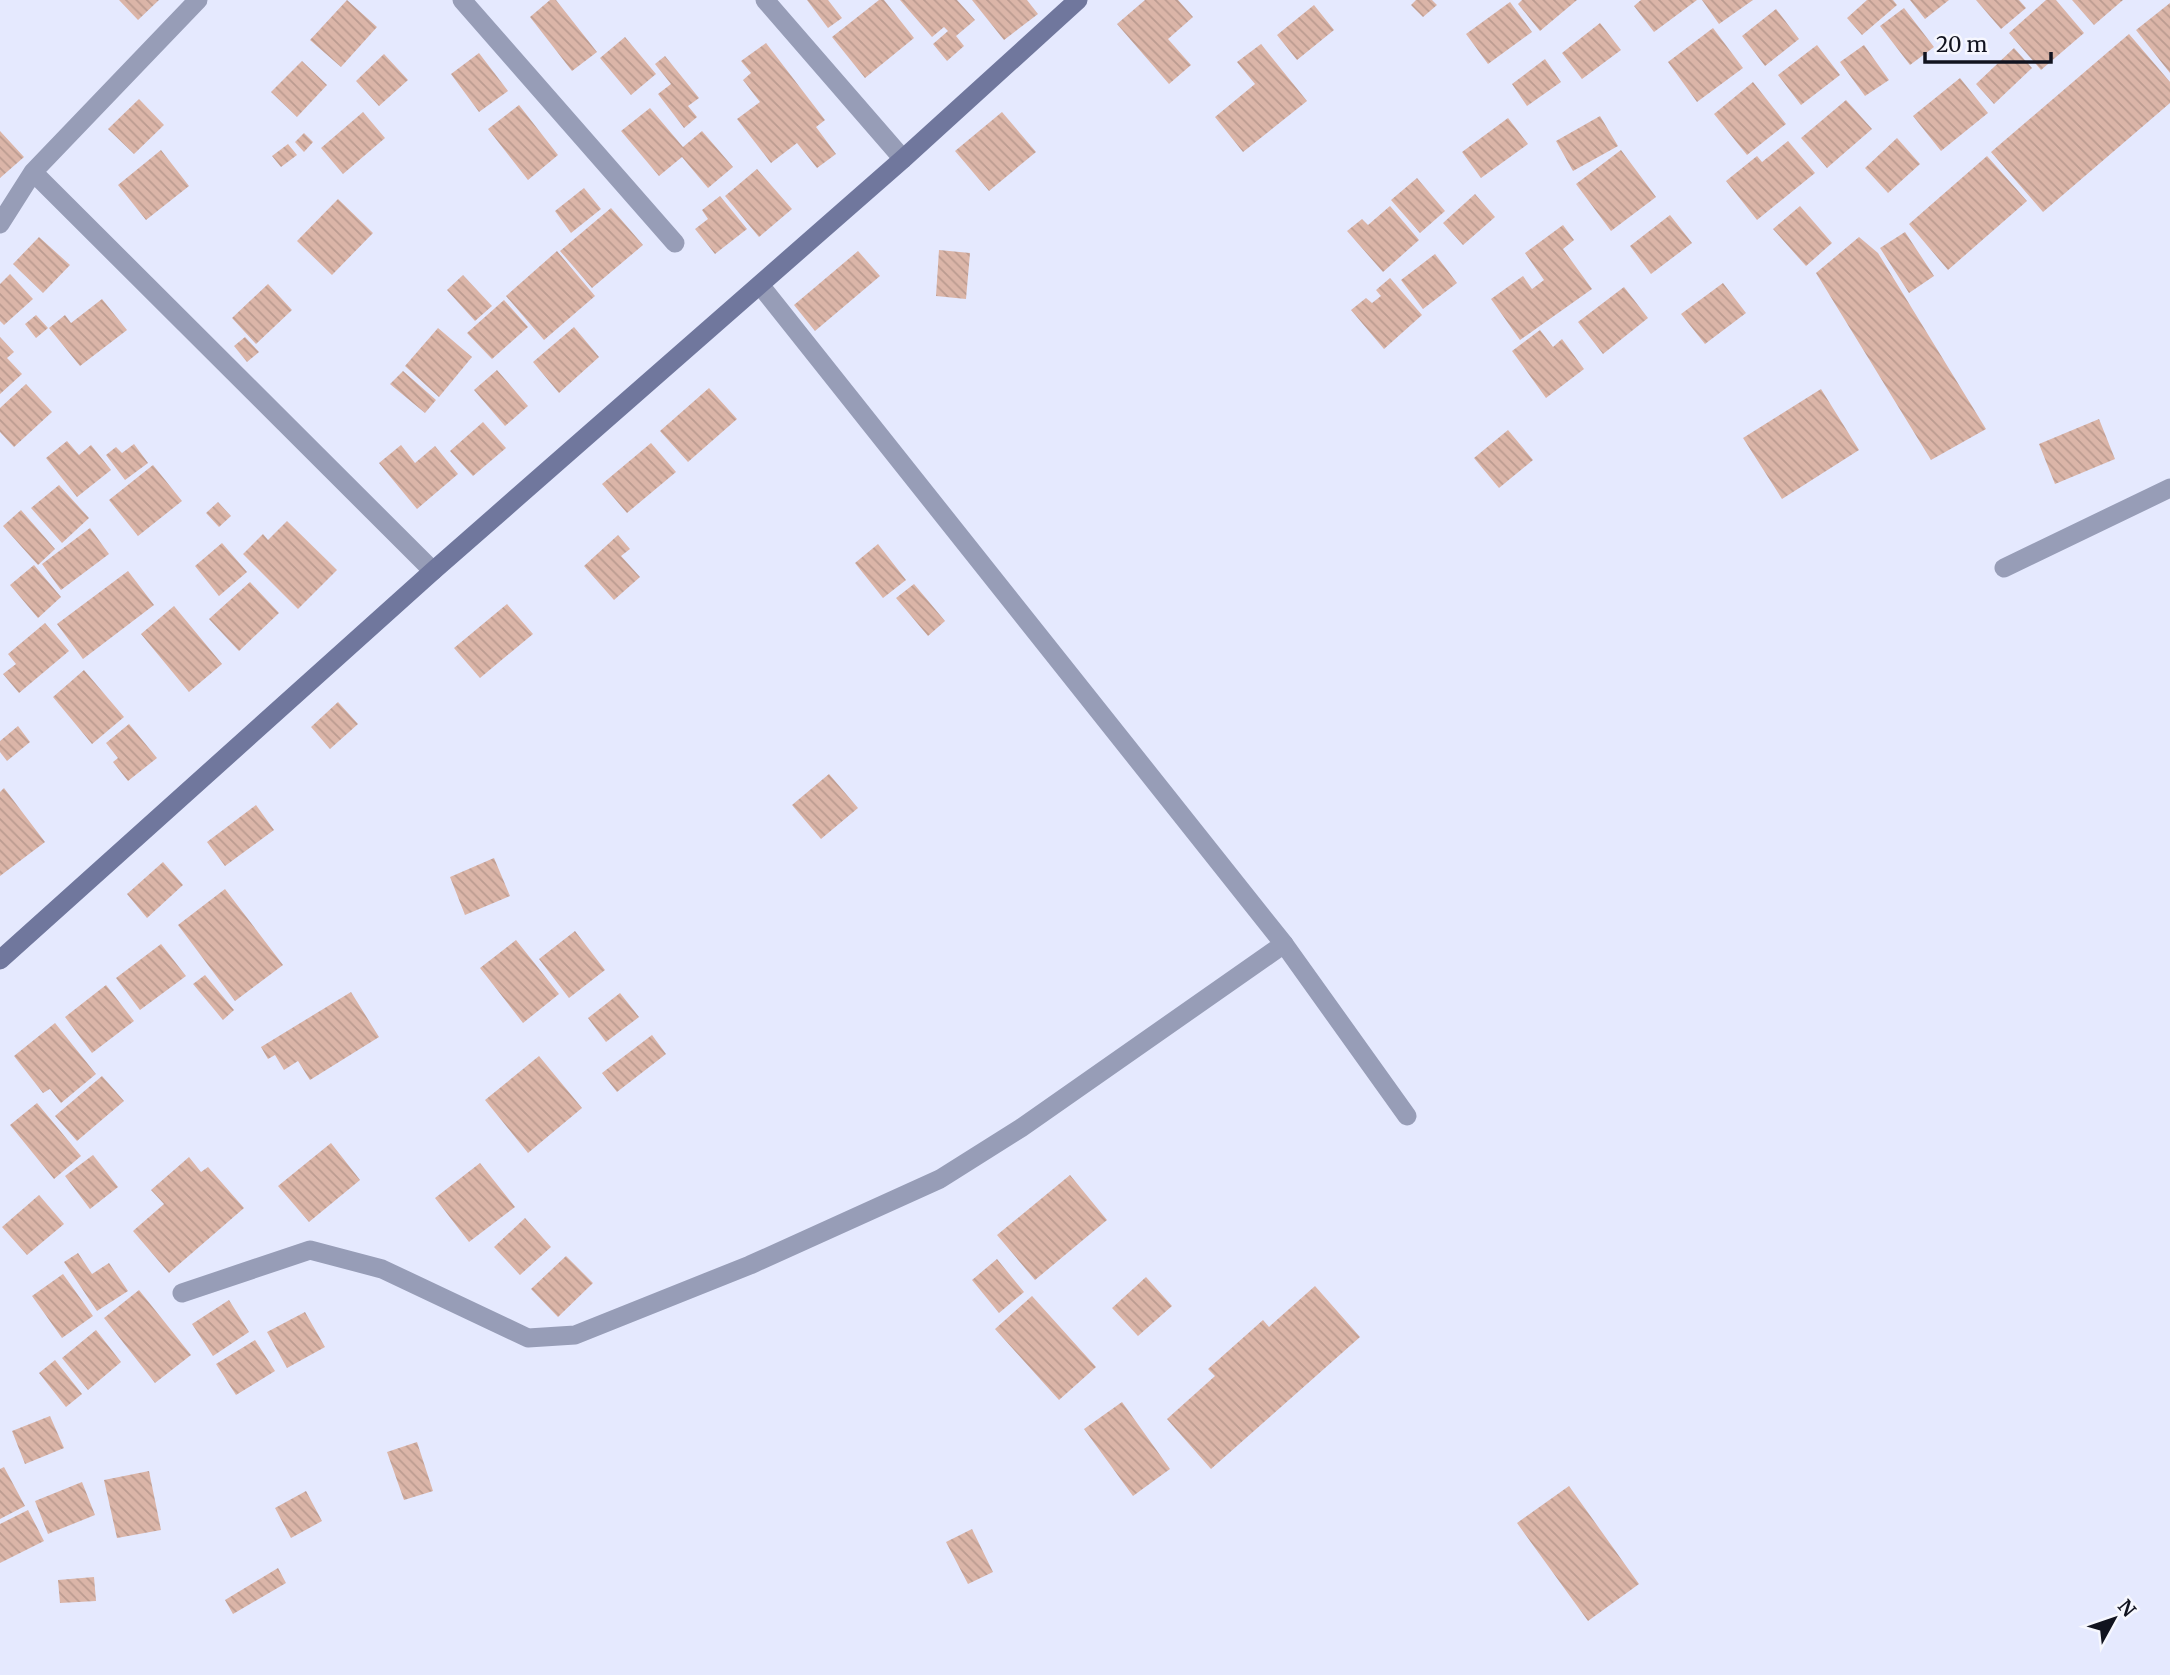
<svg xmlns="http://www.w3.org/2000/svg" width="2170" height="1675" font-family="Merriweather,serif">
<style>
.building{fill:url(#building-back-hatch)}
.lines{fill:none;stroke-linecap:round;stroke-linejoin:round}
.service{stroke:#979db7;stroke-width:19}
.minor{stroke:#979db7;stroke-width:19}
.secondary{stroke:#70779d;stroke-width:19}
</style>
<defs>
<pattern id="building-back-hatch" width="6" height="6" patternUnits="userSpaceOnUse" patternTransform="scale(1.75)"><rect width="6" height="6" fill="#dbb5a8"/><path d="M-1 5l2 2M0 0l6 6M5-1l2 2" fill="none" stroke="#bb9b90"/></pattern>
</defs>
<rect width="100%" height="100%" fill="#e5e9fe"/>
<path class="building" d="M 119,0 L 159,0 L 138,20 Z
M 347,0 L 377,27 L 341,67 L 310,40 Z
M 550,0 L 556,0 L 597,52 L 572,71 L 530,17 Z
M 807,0 L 828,0 L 842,18 L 828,28 Z
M 879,0 L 884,0 L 914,38 L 865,78 L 832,37 Z
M 900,0 L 957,0 L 975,20 L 956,36 L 964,46 L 947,61 L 933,44 L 948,31 L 944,27 L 932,37 Z
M 972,0 L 1027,0 L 1038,14 L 1004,40 Z
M 1145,0 L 1178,0 L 1193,17 L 1168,39 L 1191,65 L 1169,84 L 1117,24 Z
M 1416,0 L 1432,0 L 1437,5 L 1423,17 L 1411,5 Z
M 1522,0 L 1577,0 L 1540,31 L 1518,4 Z
M 1641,0 L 1697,0 L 1654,32 L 1634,6 Z
M 1702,0 L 1753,0 L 1719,24 Z
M 1867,0 L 1893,0 L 1897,5 L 1862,35 L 1847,18 Z
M 1910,0 L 1949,0 L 1925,19 Z
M 1976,0 L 2019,0 L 2026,8 L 2001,29 Z
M 2046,0 L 2056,0 L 2084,33 L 2041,70 L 2009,33 Z
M 2072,0 L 2123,0 L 2094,25 Z
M 1510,2 L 1532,32 L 1488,64 L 1466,34 Z
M 2170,3 L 2170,73 L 2136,30 Z
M 1314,5 L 1334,30 L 1297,60 L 1277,35 Z
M 1904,8 L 1934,47 L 1910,65 L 1880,26 Z
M 1776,9 L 1799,39 L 1765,66 L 1742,36 Z
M 1600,23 L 1621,50 L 1582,79 L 1562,53 Z
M 1713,28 L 1743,68 L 1697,102 L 1668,62 Z
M 2129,34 L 2170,82 L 2170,103 L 2043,212 L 1991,152 Z
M 625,37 L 656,74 L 631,95 L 600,58 Z
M 766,43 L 825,120 L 816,127 L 836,154 L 817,168 L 797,143 L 771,163 L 737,119 L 760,102 L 743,80 L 751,73 L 741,61 Z
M 1261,44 L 1307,101 L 1243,152 L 1215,117 L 1255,84 L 1237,62 Z
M 1817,45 L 1840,75 L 1801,105 L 1778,75 Z
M 1864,45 L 1889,80 L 1865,96 L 1840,62 Z
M 2014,48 L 2032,68 L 1994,104 L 1976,84 Z
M 479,53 L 508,91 L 479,112 L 451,74 Z
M 384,54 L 408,80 L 379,106 L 356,81 Z
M 665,56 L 699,98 L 688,106 L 697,117 L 684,128 L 658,94 L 671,84 L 655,64 Z
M 1545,59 L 1561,82 L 1527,106 L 1512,84 Z
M 302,61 L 327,85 L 297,117 L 271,92 Z
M 1960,78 L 1988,113 L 1941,151 L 1913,116 Z
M 1753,82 L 1786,124 L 1747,155 L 1714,114 Z
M 139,99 L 164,125 L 134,154 L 108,129 Z
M 1846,100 L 1872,129 L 1827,168 L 1801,138 Z
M 519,105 L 558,155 L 528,180 L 488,129 Z
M 650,108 L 683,147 L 702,131 L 733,167 L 708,188 L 682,157 L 659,176 L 621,131 Z
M 363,112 L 385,138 L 343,174 L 321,148 Z
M 1002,112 L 1036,152 L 989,191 L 955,151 Z
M 1600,116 L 1618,146 L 1573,171 L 1556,141 Z
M 1508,118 L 1528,144 L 1481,178 L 1462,152 Z
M 0,131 L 24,157 L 0,178 Z
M 304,133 L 313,142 L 304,152 L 295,142 Z
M 1897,138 L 1920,164 L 1888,193 L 1865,168 Z
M 1788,141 L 1815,173 L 1757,220 L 1726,181 L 1757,156 L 1762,162 Z
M 288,144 L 297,155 L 281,167 L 272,156 Z
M 161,150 L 189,186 L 146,220 L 118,185 Z
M 1621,150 L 1656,197 L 1611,231 L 1576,184 Z
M 1987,156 L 2027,201 L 1948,270 L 1909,224 Z
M 757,169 L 792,209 L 759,237 L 725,196 Z
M 1417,178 L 1445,211 L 1420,233 L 1391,200 Z
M 584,188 L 601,209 L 571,233 L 555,211 Z
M 1475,194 L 1495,217 L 1463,245 L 1443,223 Z
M 720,196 L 747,229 L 715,254 L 695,229 L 708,219 L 702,210 Z
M 338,199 L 373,233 L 332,275 L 297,241 Z
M 1390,206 L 1419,240 L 1383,272 L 1347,231 L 1362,219 L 1368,225 Z
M 1800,206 L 1832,243 L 1806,266 L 1773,229 Z
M 611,208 L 643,245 L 592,288 L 560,251 Z
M 1670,215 L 1692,243 L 1651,274 L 1630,246 Z
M 1563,225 L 1574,240 L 1563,249 L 1592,289 L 1520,340 L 1491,299 L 1523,276 L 1532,289 L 1544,280 L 1525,253 Z
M 1905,232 L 1934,276 L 1909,293 L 1880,248 Z
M 39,237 L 70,265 L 43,293 L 13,264 Z
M 1859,237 L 1878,253 L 1986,429 L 1931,460 L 1816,273 Z
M 939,250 L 970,253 L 966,299 L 936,296 Z
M 557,251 L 595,296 L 544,340 L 506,296 Z
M 858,251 L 880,276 L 815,331 L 794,305 Z
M 1435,254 L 1457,283 L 1423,309 L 1401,280 Z
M 10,274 L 33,299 L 4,325 L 0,321 L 0,284 Z
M 463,275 L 492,306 L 475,321 L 447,290 Z
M 1390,278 L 1422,315 L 1384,349 L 1351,310 L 1366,298 L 1372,303 L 1381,296 L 1376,290 Z
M 1723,283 L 1746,313 L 1705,344 L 1681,314 Z
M 268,284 L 292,310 L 256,344 L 232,318 Z
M 1624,287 L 1648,318 L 1603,354 L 1578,322 Z
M 102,299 L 127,330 L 80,366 L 49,328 L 65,315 L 71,323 Z
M 504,300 L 528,327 L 492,359 L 467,333 Z
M 36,315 L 48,328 L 36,338 L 25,324 Z
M 574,327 L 599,357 L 559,393 L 533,362 Z
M 438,328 L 472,357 L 439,397 L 405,366 Z
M 1540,330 L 1553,347 L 1562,339 L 1584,369 L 1546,398 L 1512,351 Z
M 0,337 L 14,352 L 7,358 L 22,374 L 0,394 Z
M 245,337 L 259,352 L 247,362 L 234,346 Z
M 497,370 L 528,406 L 505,426 L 474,390 Z
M 403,371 L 436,400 L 425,413 L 390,384 Z
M 26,384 L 52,412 L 14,447 L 0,432 L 0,408 Z
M 709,388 L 737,419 L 688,462 L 660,431 Z
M 1821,389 L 1859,450 L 1782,499 L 1743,438 Z
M 2099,419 L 2115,459 L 2055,484 L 2039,444 Z
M 483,422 L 506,448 L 473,476 L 450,451 Z
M 1508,430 L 1533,460 L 1499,488 L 1474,458 Z
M 67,441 L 79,455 L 91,445 L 111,470 L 77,497 L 46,458 Z
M 651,443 L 676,472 L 627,513 L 602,484 Z
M 134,444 L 148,463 L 125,480 L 106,455 L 116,447 L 122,453 Z
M 401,445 L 415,463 L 435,446 L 458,474 L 417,509 L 379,463 Z
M 153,465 L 182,501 L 138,536 L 109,500 Z
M 59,485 L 89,518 L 62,543 L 31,508 Z
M 218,502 L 231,516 L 219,527 L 206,513 Z
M 21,510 L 55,549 L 38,565 L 3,526 Z
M 287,521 L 337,570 L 298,609 L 243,554 L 263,534 L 268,540 Z
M 90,528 L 109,554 L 61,590 L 42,564 Z
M 618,535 L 630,549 L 621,556 L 640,577 L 614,600 L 584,566 Z
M 222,543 L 247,572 L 219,596 L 195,566 Z
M 878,544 L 906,580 L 883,598 L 855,563 Z
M 34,565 L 61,597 L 38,618 L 10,585 Z
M 128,571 L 154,605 L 83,659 L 57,624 Z
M 250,582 L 279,613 L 239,651 L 209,619 Z
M 914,584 L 945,621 L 928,636 L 896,598 Z
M 507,604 L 533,634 L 480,678 L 454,648 Z
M 174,606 L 222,664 L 189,692 L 141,634 Z
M 45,623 L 69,651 L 19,693 L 3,674 L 16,664 L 8,654 Z
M 84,670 L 124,717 L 92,744 L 53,697 Z
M 338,702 L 358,724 L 330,749 L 311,727 Z
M 129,724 L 157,758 L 128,781 L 113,762 L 118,758 L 106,743 Z
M 18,726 L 30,742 L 7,761 L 0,752 L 0,741 Z
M 829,774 L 858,808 L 821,839 L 792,805 Z
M 4,788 L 45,842 L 0,876 L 0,792 Z
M 256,805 L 274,830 L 225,866 L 207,842 Z
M 494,858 L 510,896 L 465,915 L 450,877 Z
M 163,862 L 183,885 L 147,918 L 127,894 Z
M 225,889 L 283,965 L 235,1001 L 178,925 Z
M 575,931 L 605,970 L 569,998 L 539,959 Z
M 516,940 L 559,994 L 523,1023 L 480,968 Z
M 161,944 L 186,976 L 140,1010 L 116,978 Z
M 205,975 L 234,1010 L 223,1020 L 193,984 Z
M 106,985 L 134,1021 L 92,1053 L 65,1017 Z
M 351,992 L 379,1037 L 310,1080 L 298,1061 L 284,1070 L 275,1055 L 268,1059 L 261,1047 Z
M 620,993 L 639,1017 L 606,1042 L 588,1018 Z
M 55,1023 L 96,1074 L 61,1103 L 50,1089 L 43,1093 L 14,1056 Z
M 652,1035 L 666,1054 L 617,1092 L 602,1073 Z
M 539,1056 L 582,1108 L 528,1153 L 485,1100 Z
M 102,1076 L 124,1101 L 77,1141 L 55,1116 Z
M 37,1103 L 81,1156 L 54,1179 L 10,1125 Z
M 331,1143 L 360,1180 L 309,1222 L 278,1186 Z
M 93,1155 L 118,1187 L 90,1209 L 65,1176 Z
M 189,1157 L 201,1172 L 208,1167 L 244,1208 L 169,1273 L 133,1231 L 164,1204 L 151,1190 Z
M 480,1163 L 515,1207 L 469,1242 L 435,1198 Z
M 1070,1175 L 1107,1220 L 1035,1280 L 997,1235 Z
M 39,1195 L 64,1224 L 27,1255 L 2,1227 Z
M 525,1218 L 551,1247 L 520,1275 L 494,1247 Z
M 78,1253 L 92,1274 L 109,1263 L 128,1291 L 97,1311 L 64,1262 Z
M 566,1256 L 593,1283 L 558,1317 L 531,1289 Z
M 997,1259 L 1024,1292 L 999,1313 L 972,1280 Z
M 63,1274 L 93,1316 L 62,1338 L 32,1296 Z
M 1146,1277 L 1172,1306 L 1138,1336 L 1112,1308 Z
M 1315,1286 L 1360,1337 L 1211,1469 L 1167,1419 L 1215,1376 L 1208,1369 L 1263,1320 L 1269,1327 Z
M 139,1290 L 191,1355 L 155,1383 L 104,1318 Z
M 1032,1296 L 1096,1367 L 1059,1400 L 995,1329 Z
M 229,1300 L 249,1332 L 213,1356 L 192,1324 Z
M 305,1312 L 325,1347 L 287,1368 L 267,1332 Z
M 96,1330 L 121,1362 L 88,1390 L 62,1358 Z
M 255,1340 L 275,1371 L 236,1395 L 216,1364 Z
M 55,1360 L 82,1394 L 66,1407 L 39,1373 Z
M 1122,1402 L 1170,1469 L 1133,1496 L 1084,1429 Z
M 50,1416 L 64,1448 L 25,1464 L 12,1431 Z
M 417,1442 L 433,1491 L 404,1500 L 387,1452 Z
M 4,1467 L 25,1506 L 0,1519 L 0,1469 Z
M 149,1471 L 161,1530 L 117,1538 L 104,1480 Z
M 82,1482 L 95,1515 L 48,1534 L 35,1501 Z
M 1569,1486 L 1639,1584 L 1588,1621 L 1517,1523 Z
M 306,1491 L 322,1521 L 291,1538 L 275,1508 Z
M 28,1510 L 44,1541 L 0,1563 L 0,1524 Z
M 972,1529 L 993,1572 L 968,1584 L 946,1542 Z
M 278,1568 L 286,1583 L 233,1614 L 225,1600 Z
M 94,1577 L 96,1601 L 60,1603 L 58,1580 Z"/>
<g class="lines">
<path class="service" d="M 1284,944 L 1407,1116"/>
<path class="minor" d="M 462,0 L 675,243
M 765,0 L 903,159
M 33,172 L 433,571
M 0,224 L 33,172 L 198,0
M 2004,568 L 2170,488
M 182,1293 L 310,1250 L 382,1269 L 528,1338 L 575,1335 L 750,1265 L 940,1179 L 1021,1128 L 1284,944 L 760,285"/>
<path class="secondary" d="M 0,960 L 433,571 L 903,159 L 1078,0"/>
</g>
<g transform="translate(2114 1619) rotate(50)" stroke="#f6f7fe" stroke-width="5" paint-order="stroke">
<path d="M0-5L12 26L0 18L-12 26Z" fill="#11131f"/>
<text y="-10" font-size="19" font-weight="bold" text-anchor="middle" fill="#11131f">N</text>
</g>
<path d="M1925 52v10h126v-10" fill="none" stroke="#11131f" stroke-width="3.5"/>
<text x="1936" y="52" font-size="21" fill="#11131f" stroke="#f6f7fe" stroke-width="5" paint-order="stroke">20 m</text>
</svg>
